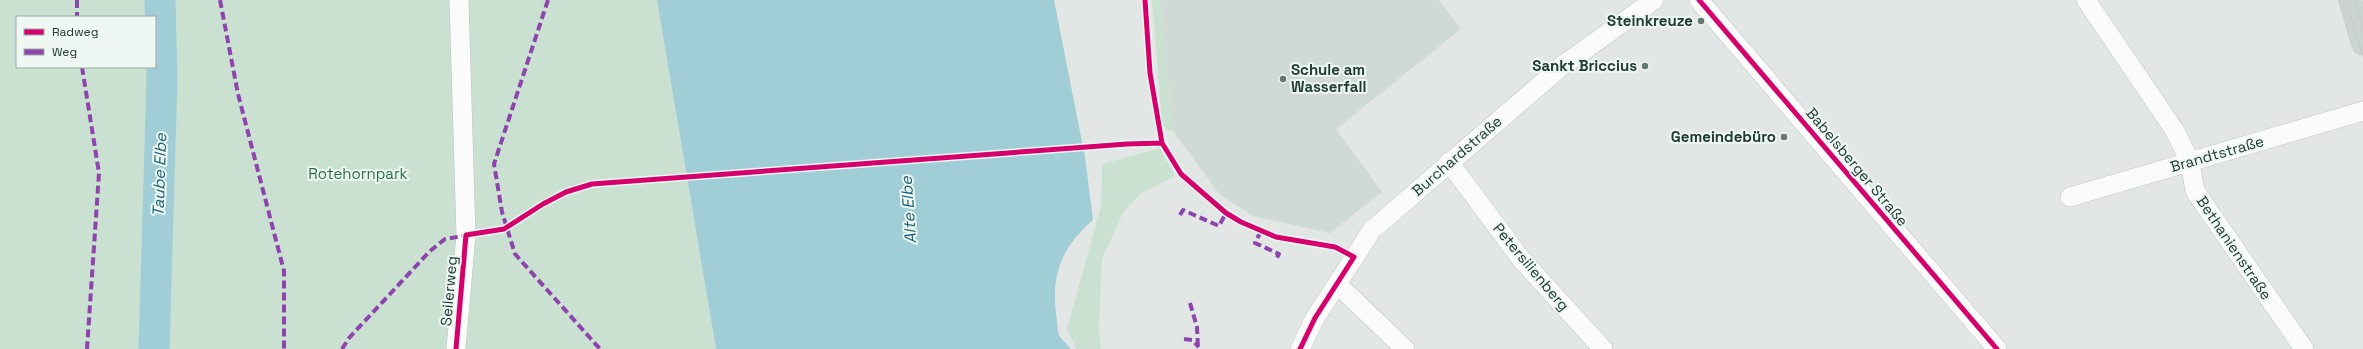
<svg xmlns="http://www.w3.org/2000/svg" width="2363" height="349" font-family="'Space Grotesk',sans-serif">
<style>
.built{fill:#cfd9d5}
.green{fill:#cae1d2;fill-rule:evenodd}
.water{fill:#a1cdd7}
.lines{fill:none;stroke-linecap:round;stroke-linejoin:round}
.river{stroke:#a1cdd7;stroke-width:31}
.minor-casing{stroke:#bfc4c2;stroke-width:20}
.major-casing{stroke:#bbc4c1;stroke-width:23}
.minor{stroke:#fbfbfb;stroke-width:19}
.major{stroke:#ccd4d2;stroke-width:22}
.tram{stroke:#c6c9c9;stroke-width:1}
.quiet{stroke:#8e44ad;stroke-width:4;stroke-dasharray:8 4;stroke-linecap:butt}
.cycleway-casing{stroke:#eff7f3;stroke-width:8}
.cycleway{stroke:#d6006c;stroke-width:5}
.poi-dot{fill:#647772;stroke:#eff7f3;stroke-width:1.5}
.labels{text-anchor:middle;stroke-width:4;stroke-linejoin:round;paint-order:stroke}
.poi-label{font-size:15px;font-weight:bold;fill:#203a34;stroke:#eff7f3;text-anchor:end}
.street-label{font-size:15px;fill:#203a34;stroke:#eff7f3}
.park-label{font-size:15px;fill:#2a7148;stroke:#eff7f3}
.water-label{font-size:16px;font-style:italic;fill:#1a6376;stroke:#eff7f3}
</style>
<rect width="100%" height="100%" fill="#e2e7e5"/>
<path class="built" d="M 1160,0 L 1439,0 L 1461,29 L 1336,129 L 1382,192 L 1330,233 L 1253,216 L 1220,195 L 1173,131 Z"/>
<path class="green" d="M 0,0 L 657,0 L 716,349 L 0,349 ZM 17,17 L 155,17 L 155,67 L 17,67 Z
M 1152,0 L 1160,0 L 1173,131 L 1166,129 L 1162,124 Z
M 1160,148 L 1175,176 L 1140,194 L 1123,213 L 1102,259 L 1099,325 L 1101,349 L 1076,349 L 1067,329 L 1101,206 L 1102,164 Z"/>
<path class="water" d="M 657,0 L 1054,0 L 1085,157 L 1093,220 C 1063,246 1051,273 1056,313 C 1057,319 1057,329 1059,335 C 1061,340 1068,344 1071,349 L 716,349 Z"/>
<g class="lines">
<path class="river" d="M 154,349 L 162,79 L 160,0"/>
<defs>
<path id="minor" d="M 1699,0 L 1997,349
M 2086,0 L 2175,131 L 2190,162 L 2195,191 L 2304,349
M 1449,162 L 1521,259 L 1603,349
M 2070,197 L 2363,111
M 1337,284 L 1405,349
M 456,349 L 466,235 L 459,0
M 1300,349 L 1315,318 L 1372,230 L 1562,66 L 1654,0"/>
<path id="major" d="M 2350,0 L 2363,44"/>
</defs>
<use href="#minor" class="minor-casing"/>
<use href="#major" class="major-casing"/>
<use href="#minor" class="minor"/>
<use href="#major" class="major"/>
<path class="tram" d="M 2346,0 L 2363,57
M 2355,0 L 2363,27"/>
<path class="quiet" d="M 77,0 L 77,17
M 220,0 L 238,94 L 284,271 L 284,349
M 548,0 L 494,164 L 502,212 L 515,254 L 600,349
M 82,67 L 99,173 L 87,349
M 1180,215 L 1183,210 L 1219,226 L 1226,213
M 1261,231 L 1255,243 L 1279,254 L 1276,259
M 1190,303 L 1197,327 L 1198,349
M 1184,339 L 1192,340 L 1199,347
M 342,349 L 349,338 L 430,251 L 445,239 L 469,235"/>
<defs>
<path id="cycleway" d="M 1145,0 L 1150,73 L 1162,143 L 1181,174 L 1226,213 L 1241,222 L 1276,237 L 1335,247 L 1354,257 L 1315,318 L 1300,349
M 1699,0 L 1997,349
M 456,349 L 466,235 L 504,229 L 543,204 L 566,192 L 592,184 L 1127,144 L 1162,143"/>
</defs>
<use href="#cycleway" class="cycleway-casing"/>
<use href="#cycleway" class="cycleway"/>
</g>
<g class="poi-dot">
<circle cx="1701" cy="21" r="4"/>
<circle cx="1645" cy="66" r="4"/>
<circle cx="1283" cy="79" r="4"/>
<circle cx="1784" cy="137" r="4"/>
</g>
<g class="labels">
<g class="poi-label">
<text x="1693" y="26">Steinkreuze</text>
<text x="1637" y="71">Sankt Briccius</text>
<text x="1291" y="75" text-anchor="start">Schule am<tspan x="1291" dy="17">Wasserfall</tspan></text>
<text x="1776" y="142">Gemeindebüro</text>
</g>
<g class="street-label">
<text transform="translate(2217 154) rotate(-16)" y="5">Brandtstraße</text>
<text transform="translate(1457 156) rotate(-41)" y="5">Burchardstraße</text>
<text transform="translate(1857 167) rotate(50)" y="5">Babelsberger Straße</text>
<text transform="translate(2234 248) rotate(56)" y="5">Bethanienstraße</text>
<text transform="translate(1531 267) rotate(50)" y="5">Petersilienberg</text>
<text transform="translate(449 291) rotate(-85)" y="5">Seilerweg</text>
</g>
<g class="park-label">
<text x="358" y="179">Rotehornpark</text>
</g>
<g class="water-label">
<text transform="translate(159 175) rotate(-88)" y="6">Taube Elbe</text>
<text transform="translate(908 210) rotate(-94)" y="6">Alte Elbe</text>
</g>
</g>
<rect x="16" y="16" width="140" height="52" fill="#eff7f3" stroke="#9caba7"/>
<rect x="24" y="29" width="20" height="6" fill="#d6006c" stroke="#9caba7"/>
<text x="52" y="36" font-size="12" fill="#203a34">Radweg</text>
<rect x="24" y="49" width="20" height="6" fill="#8e44ad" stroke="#9caba7"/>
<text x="52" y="56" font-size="12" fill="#203a34">Weg</text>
</svg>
